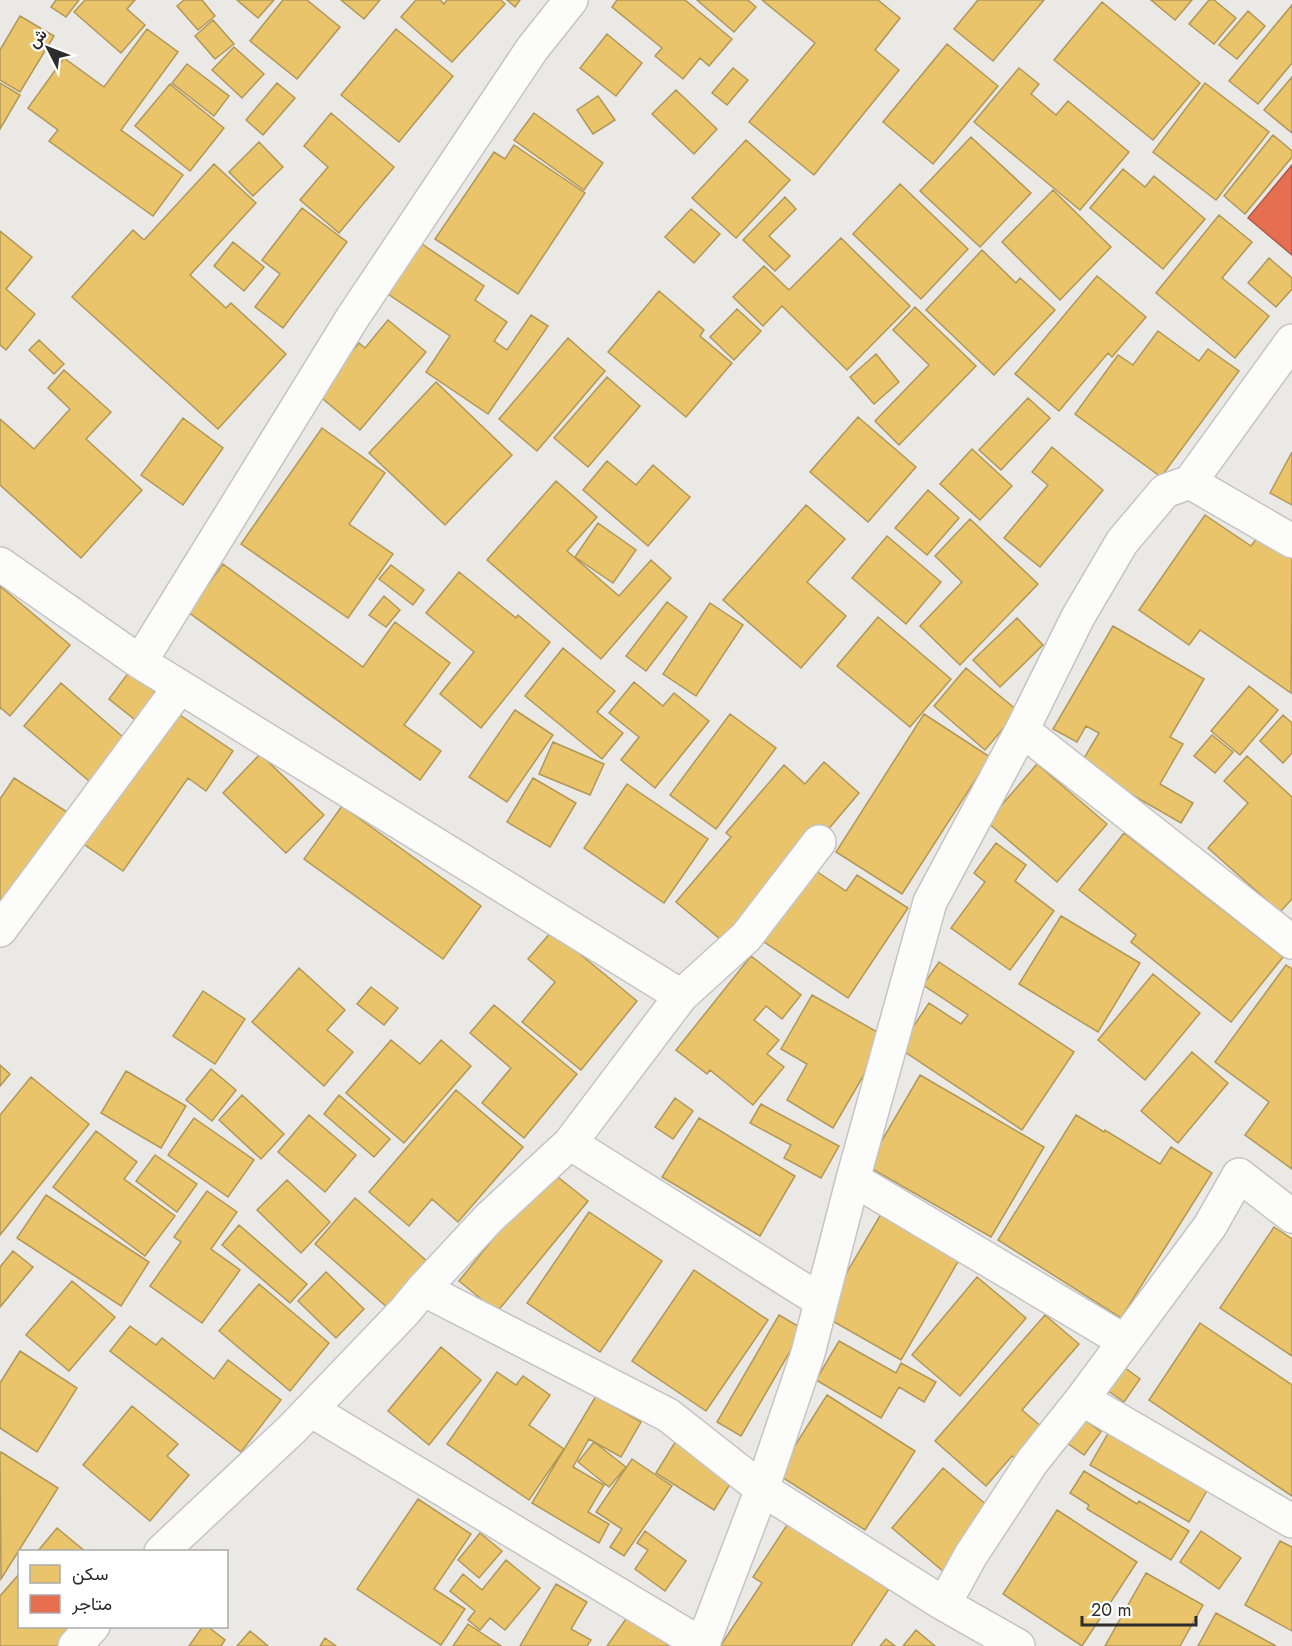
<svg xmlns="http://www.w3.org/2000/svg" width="1292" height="1646" font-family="Jost,Vazirmatn,sans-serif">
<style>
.homes{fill:#e9c46a;stroke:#b19758;stroke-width:1.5}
.shops{fill:#e76f51;stroke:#af5b46;stroke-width:1.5}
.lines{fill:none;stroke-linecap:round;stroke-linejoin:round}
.minor-casing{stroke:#c4c4c4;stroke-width:36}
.minor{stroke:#fcfcfb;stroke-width:33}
</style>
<rect width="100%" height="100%" fill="#eae9e5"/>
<path class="homes" d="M 56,0 L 79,0 L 66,17 L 51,7 Z
M 85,0 L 135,0 L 127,9 L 145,25 L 121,53 L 74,12 Z
M 184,0 L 202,0 L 215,16 L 198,30 L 177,6 Z
M 237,0 L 274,0 L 258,18 Z
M 283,0 L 307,0 L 340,27 L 297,79 L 250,41 Z
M 341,0 L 380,0 L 364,19 Z
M 416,0 L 440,0 L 444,4 L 447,0 L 501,0 L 505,4 L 452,62 L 401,17 Z
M 507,0 L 520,0 L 515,7 Z
M 617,0 L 685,0 L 732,39 L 709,66 L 700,58 L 683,79 L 655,56 L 662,48 L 612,7 Z
M 697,0 L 748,0 L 756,7 L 734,32 Z
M 762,0 L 878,0 L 900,18 L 875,50 L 899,70 L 814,175 L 749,122 L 815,43 Z
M 978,0 L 1044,0 L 993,61 L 954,29 Z
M 1151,0 L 1192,0 L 1175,20 Z
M 1209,0 L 1214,0 L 1236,18 L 1214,44 L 1189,24 Z
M 1102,2 L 1200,83 L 1153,140 L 1054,60 Z
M 1292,5 L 1292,63 L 1258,104 L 1229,81 Z
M 1248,11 L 1265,26 L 1237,59 L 1219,45 Z
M 20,16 L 54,36 L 20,92 L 0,80 L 0,50 Z
M 213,20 L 234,44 L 215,59 L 195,36 Z
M 147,29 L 178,52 L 121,130 L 183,175 L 153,216 L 49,141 L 58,130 L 28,108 L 64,58 L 104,87 Z
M 396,29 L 453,76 L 399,142 L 341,95 Z
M 607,34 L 642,63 L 616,96 L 580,68 Z
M 947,44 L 998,86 L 933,164 L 883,122 Z
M 234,47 L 264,74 L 242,98 L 212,70 Z
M 187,64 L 229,96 L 214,116 L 172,83 Z
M 733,68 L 748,80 L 727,105 L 712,93 Z
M 1019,68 L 1039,84 L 1031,94 L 1056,115 L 1068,101 L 1129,152 L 1080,210 L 974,122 Z
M 1292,77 L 1292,133 L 1264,110 Z
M 0,83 L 20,95 L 0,129 Z
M 277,83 L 295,98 L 263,135 L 246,120 Z
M 1205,83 L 1269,132 L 1216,200 L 1153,152 Z
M 170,84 L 224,128 L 190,171 L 135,126 Z
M 676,90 L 717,129 L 694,154 L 652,114 Z
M 598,96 L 615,120 L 593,134 L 577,110 Z
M 331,113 L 394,167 L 339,233 L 300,200 L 328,167 L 304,146 Z
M 534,113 L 603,163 L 584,190 L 514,140 Z
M 1273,135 L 1292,151 L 1292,157 L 1245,214 L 1224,196 Z
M 971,137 L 1031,193 L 980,247 L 920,191 Z
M 746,140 L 790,180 L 736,238 L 692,198 Z
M 259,142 L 283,167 L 253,196 L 229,172 Z
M 514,145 L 585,193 L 518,294 L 435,239 L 494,152 L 505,159 Z
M 214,164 L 256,203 L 190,275 L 226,308 L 231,303 L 286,354 L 218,429 L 72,297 L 133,230 L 144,240 Z
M 1123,169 L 1145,187 L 1154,176 L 1205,219 L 1163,269 L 1090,208 Z
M 900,184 L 968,249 L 921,299 L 853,234 Z
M 1053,190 L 1111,247 L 1060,300 L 1002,242 Z
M 785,197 L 796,209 L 769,236 L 790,256 L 775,271 L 743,240 Z
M 302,208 L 347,242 L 283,328 L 255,307 L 280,274 L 262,260 Z
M 691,209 L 720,234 L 694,263 L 665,237 Z
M 1219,215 L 1252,242 L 1222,278 L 1269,316 L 1235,358 L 1156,293 Z
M 0,231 L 32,257 L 6,289 L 35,314 L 6,350 L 0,345 Z
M 841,238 L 910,306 L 847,370 L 782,306 L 763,326 L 733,297 L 764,266 L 789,290 Z
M 233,242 L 264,267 L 244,291 L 214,266 Z
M 422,244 L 484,286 L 475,300 L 507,322 L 494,341 L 507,350 L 531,315 L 548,326 L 488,414 L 426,372 L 450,336 L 388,294 Z
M 982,250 L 1016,283 L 1020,278 L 1055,310 L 994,375 L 926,310 Z
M 1269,258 L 1292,278 L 1292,289 L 1276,307 L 1248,283 Z
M 1097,276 L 1146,317 L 1112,357 L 1108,353 L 1059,411 L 1015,374 Z
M 659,291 L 704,330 L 700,336 L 732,363 L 686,417 L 608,352 Z
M 915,307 L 976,366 L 899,445 L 875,421 L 929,365 L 893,330 Z
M 737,309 L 761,331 L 734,360 L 710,337 Z
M 388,320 L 426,352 L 360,430 L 317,394 L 359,343 L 365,348 Z
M 1158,331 L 1199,361 L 1208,349 L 1239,371 L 1161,477 L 1075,414 L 1118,355 L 1133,365 Z
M 568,338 L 605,371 L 537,451 L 499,419 Z
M 39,340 L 64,364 L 54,374 L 29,350 Z
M 876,354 L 899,382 L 874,404 L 850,377 Z
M 64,370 L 111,412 L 86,439 L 142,490 L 81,558 L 0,485 L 0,419 L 34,449 L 70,409 L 48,388 Z
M 607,377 L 640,406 L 588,467 L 554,438 Z
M 436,382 L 512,455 L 445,525 L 369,453 Z
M 1028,398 L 1050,418 L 1001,470 L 979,450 Z
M 858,417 L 916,467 L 868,522 L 810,472 Z
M 183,418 L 223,448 L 183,505 L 141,475 Z
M 322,428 L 385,473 L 349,524 L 393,554 L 348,618 L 241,544 Z
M 1052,447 L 1103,490 L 1040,567 L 1004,538 L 1048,485 L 1032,472 Z
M 972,449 L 1012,486 L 980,520 L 940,484 Z
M 1292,452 L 1292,505 L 1270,493 Z
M 607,461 L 636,485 L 653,465 L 690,497 L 648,546 L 583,490 Z
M 556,481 L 597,517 L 567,551 L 619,596 L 651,560 L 671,578 L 601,659 L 487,560 Z
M 928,490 L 959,518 L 927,555 L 895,528 Z
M 806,505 L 845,539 L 807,582 L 846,616 L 801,668 L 723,600 Z
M 1205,515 L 1251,546 L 1260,534 L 1292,556 L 1291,693 L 1200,630 L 1189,645 L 1139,610 Z
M 970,519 L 1038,584 L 960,665 L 920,626 L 962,582 L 935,556 Z
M 598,523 L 636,550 L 613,583 L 575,557 Z
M 887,536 L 941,582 L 906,624 L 852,578 Z
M 223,564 L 363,667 L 395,622 L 450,663 L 404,725 L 441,751 L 420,780 L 188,612 Z
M 391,565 L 424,590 L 413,605 L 379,579 Z
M 459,572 L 516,618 L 518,615 L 550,642 L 481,728 L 440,694 L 474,652 L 426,613 Z
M 0,586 L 70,645 L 10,716 L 1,708 L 0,709 Z
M 384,596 L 400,610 L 386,627 L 369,615 Z
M 667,602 L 687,617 L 646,671 L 626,656 Z
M 710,603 L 743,625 L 696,696 L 663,674 Z
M 878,617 L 951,679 L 910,727 L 837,666 Z
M 1017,618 L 1043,645 L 1000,687 L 973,660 Z
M 1113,626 L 1204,679 L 1170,737 L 1183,744 L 1160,784 L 1193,803 L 1181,823 L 1080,765 L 1099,733 L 1086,726 L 1077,742 L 1053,729 Z
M 563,648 L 615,691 L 597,712 L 623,733 L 602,759 L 525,696 Z
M 966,668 L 1018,711 L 985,750 L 934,706 Z
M 129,672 L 160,696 L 139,723 L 109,699 Z
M 634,682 L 663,706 L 674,693 L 709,721 L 655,788 L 621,760 L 639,737 L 609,713 Z
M 61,683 L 131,744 L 95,786 L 24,726 Z
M 1249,686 L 1278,710 L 1240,755 L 1211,731 Z
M 515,710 L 553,735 L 507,802 L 469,777 Z
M 174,711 L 233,751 L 206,791 L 188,778 L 123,871 L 82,843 Z
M 730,714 L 776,748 L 716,829 L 670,795 Z
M 924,714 L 990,757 L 902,894 L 836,852 Z
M 1283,715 L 1292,723 L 1292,753 L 1283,763 L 1260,741 Z
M 1212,735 L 1233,752 L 1215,773 L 1194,756 Z
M 553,742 L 604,764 L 590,795 L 539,774 Z
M 260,754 L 324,815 L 286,853 L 223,793 Z
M 1247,756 L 1292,797 L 1292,899 L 1280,912 L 1208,848 L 1248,803 L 1224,781 Z
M 824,762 L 859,793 L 792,872 L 726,944 L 676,902 L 731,837 L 726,833 L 784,765 L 805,784 Z
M 1037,764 L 1107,824 L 1057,882 L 987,822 Z
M 14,778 L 67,812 L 0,915 L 0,799 Z
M 533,778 L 576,803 L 550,847 L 507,822 Z
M 627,784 L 708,839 L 664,903 L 584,848 Z
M 342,806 L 481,906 L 443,959 L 304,859 Z
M 1124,833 L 1283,957 L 1231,1022 L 1131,942 L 1136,935 L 1079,890 Z
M 996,843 L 1026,865 L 1015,881 L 1054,911 L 1010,970 L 951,928 L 985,882 L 974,873 Z
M 810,867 L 846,891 L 857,875 L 908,908 L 848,998 L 761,940 Z
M 1061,916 L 1140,963 L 1098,1032 L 1019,984 Z
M 552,931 L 637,1001 L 581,1070 L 522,1022 L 555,982 L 528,959 Z
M 751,956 L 801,995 L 782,1019 L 766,1006 L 754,1020 L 779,1040 L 767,1054 L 784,1067 L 753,1105 L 710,1070 L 707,1074 L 676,1050 Z
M 939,962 L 1074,1052 L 1022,1130 L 899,1048 L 929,1003 L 961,1024 L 968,1015 L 923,985 Z
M 1286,965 L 1292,969 L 1292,1169 L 1245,1135 L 1269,1102 L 1215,1062 Z
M 299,968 L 345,1010 L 327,1030 L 353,1052 L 324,1086 L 252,1022 Z
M 1153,974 L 1200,1013 L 1145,1080 L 1098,1040 Z
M 371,987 L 398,1008 L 384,1025 L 357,1004 Z
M 203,991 L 245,1019 L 215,1064 L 173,1036 Z
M 812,995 L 886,1037 L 833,1128 L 787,1100 L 807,1064 L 781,1049 Z
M 494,1005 L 577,1074 L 524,1138 L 482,1103 L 511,1068 L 470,1033 Z
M 391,1040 L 420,1064 L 441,1040 L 471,1066 L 404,1143 L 346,1093 Z
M 1192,1052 L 1228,1083 L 1178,1143 L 1141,1111 Z
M 0,1065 L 10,1074 L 0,1086 Z
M 211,1069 L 236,1090 L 212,1121 L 186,1100 Z
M 126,1071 L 186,1106 L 161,1148 L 101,1113 Z
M 920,1075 L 1044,1147 L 991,1237 L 867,1166 Z
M 31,1077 L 89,1124 L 0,1235 L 0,1115 Z
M 456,1090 L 523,1147 L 458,1222 L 432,1199 L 409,1226 L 369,1192 Z
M 242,1095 L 284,1134 L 261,1159 L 219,1120 Z
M 339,1095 L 390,1139 L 374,1157 L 324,1114 Z
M 675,1098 L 693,1111 L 673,1139 L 655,1127 Z
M 761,1104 L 839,1146 L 821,1178 L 784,1158 L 791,1145 L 750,1123 Z
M 309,1115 L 356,1155 L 325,1192 L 278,1152 Z
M 1076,1115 L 1104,1132 L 1105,1130 L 1160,1164 L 1171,1147 L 1212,1173 L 1121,1318 L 998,1240 Z
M 194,1118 L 254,1160 L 228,1197 L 168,1155 Z
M 699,1118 L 795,1176 L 760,1236 L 662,1177 Z
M 96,1131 L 137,1162 L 124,1179 L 175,1216 L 145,1256 L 53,1187 Z
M 155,1155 L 197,1184 L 177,1212 L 136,1181 Z
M 549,1170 L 588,1201 L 497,1312 L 459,1281 Z
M 287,1180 L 330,1222 L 301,1253 L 257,1210 Z
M 207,1191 L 237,1212 L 211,1249 L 240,1270 L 202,1323 L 150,1286 L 181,1242 L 174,1237 Z
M 46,1195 L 149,1262 L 121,1306 L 17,1238 Z
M 355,1198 L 428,1262 L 388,1308 L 315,1244 Z
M 589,1212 L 662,1261 L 600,1352 L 527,1303 Z
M 881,1214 L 959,1260 L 901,1360 L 822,1315 Z
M 239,1225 L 307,1284 L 290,1303 L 222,1245 Z
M 1274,1227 L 1292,1239 L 1292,1356 L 1220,1308 Z
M 13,1251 L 33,1267 L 0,1307 L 0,1267 Z
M 694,1270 L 768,1320 L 706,1411 L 632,1361 Z
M 326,1272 L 364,1309 L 336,1338 L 298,1301 Z
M 977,1277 L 1026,1318 L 960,1396 L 912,1355 Z
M 72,1281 L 115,1317 L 69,1371 L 26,1335 Z
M 259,1284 L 329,1343 L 290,1391 L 219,1331 Z
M 779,1315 L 803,1329 L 741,1436 L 717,1422 Z
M 1045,1315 L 1079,1344 L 1022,1410 L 1043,1428 L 1016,1459 L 1012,1456 L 986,1486 L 935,1441 Z
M 1200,1323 L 1292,1385 L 1292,1496 L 1149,1400 Z
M 130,1326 L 156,1345 L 162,1338 L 214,1379 L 228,1360 L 281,1400 L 241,1452 L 110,1351 Z
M 839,1341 L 896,1373 L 901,1363 L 936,1382 L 924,1402 L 899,1387 L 881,1418 L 816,1380 Z
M 441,1347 L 481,1380 L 429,1445 L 388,1411 Z
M 20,1351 L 77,1388 L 37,1452 L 0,1428 L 0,1383 Z
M 1124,1367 L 1140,1379 L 1124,1402 L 1107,1390 Z
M 497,1372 L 516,1385 L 523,1376 L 550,1395 L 529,1425 L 564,1449 L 529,1500 L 447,1444 Z
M 827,1395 L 915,1451 L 865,1530 L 777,1474 Z
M 596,1396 L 641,1422 L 621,1457 L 589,1439 L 573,1467 L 604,1485 L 588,1512 L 609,1524 L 599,1543 L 532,1503 Z
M 132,1406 L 178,1444 L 167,1456 L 189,1475 L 150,1521 L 83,1465 Z
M 1085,1420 L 1101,1432 L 1084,1455 L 1067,1443 Z
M 1110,1430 L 1209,1487 L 1189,1522 L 1090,1465 Z
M 679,1436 L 737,1473 L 714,1510 L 656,1473 Z
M 594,1442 L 626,1467 L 609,1487 L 578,1462 Z
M 1,1452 L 58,1488 L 1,1579 L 0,1453 Z
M 632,1459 L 672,1486 L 624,1556 L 610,1547 L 622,1529 L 596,1512 Z
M 943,1468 L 995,1512 L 944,1572 L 892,1528 Z
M 1084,1471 L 1137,1504 L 1139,1501 L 1189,1531 L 1171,1560 L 1087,1509 L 1089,1505 L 1070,1493 Z
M 418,1499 L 471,1534 L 434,1589 L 465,1609 L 441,1645 L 357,1589 Z
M 1057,1510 L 1137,1562 L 1082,1646 L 1003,1594 Z
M 789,1522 L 889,1589 L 851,1646 L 723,1646 L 721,1645 L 762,1583 L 753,1577 Z
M 57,1528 L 86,1552 L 37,1552 Z
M 645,1531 L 686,1561 L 665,1591 L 635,1569 L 648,1550 L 637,1543 Z
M 1201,1531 L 1241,1558 L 1219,1589 L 1180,1562 Z
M 480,1533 L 502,1551 L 479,1578 L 458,1560 Z
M 1280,1541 L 1292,1547 L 1292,1631 L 1245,1605 Z
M 506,1560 L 540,1588 L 505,1630 L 490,1618 L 480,1630 L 468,1620 L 475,1611 L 450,1591 L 463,1574 L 482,1590 Z
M 20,1573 L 20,1626 L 78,1626 L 61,1646 L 0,1646 L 0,1596 Z
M 1146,1573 L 1203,1605 L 1180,1646 L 1105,1646 Z
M 556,1584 L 587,1602 L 571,1629 L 591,1640 L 587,1646 L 520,1646 Z
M 1216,1613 L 1276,1646 L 1198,1646 Z
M 628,1616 L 670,1646 L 607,1646 Z
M 468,1624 L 501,1646 L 453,1646 Z
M 203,1626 L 207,1626 L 225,1640 L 221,1646 L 189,1646 Z
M 916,1630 L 935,1646 L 903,1646 Z
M 250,1631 L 268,1646 L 237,1646 Z
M 325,1638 L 336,1646 L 320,1646 Z
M 886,1639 L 895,1646 L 880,1646 Z"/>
<path class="shops" d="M 1292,165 L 1292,255 L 1248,218 Z"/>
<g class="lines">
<defs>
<path id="minor" d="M 1190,482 L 1292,541
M 0,564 L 140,662 L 681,996
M 140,662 L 353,317 L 532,49 L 571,0
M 1022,730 L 1292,942
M 0,930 L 180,687
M 570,1143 L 821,1301
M 853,1179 L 1124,1341
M 1292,1216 L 1239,1175 L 1210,1226 L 1082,1399 L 1292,1521
M 423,1289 L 668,1415 L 762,1489 L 944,1604 L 1018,1646
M 311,1410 L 704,1646
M 161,1552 L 292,1429 L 405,1311 L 423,1289 L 489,1218 L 570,1143 L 681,996 L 746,937 L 819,842
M 944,1604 L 971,1555 L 1032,1462 L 1082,1399
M 75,1646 L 93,1626
M 702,1646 L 762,1489 L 808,1353 L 853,1179 L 930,902 L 1022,730 L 1078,617 L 1122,542 L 1165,491 L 1190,482 L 1292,341"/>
</defs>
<use href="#minor" class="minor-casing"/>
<use href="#minor" class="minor"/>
</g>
<rect x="18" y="1550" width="210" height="78" fill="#ffffff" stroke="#ababab" stroke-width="1.5"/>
<rect x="30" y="1565" width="30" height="18" fill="#e9c46a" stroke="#ababab" stroke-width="1.5"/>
<text x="72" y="1580" font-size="18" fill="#2d2d2d">سكن</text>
<rect x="30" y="1595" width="30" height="18" fill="#e76f51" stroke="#ababab" stroke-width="1.5"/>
<text x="72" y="1610" font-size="18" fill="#2d2d2d">متاجر</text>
<g transform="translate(48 48) rotate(312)" stroke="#ffffff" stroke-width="4.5" paint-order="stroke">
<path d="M0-4.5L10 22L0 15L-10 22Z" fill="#2d2d2d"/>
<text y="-9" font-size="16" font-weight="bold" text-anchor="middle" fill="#2d2d2d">ش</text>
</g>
<path d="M1082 1616v9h114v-9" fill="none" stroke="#2d2d2d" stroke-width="3"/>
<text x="1091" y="1616" font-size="18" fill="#2d2d2d" stroke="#ffffff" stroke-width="4.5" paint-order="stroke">20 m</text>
</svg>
